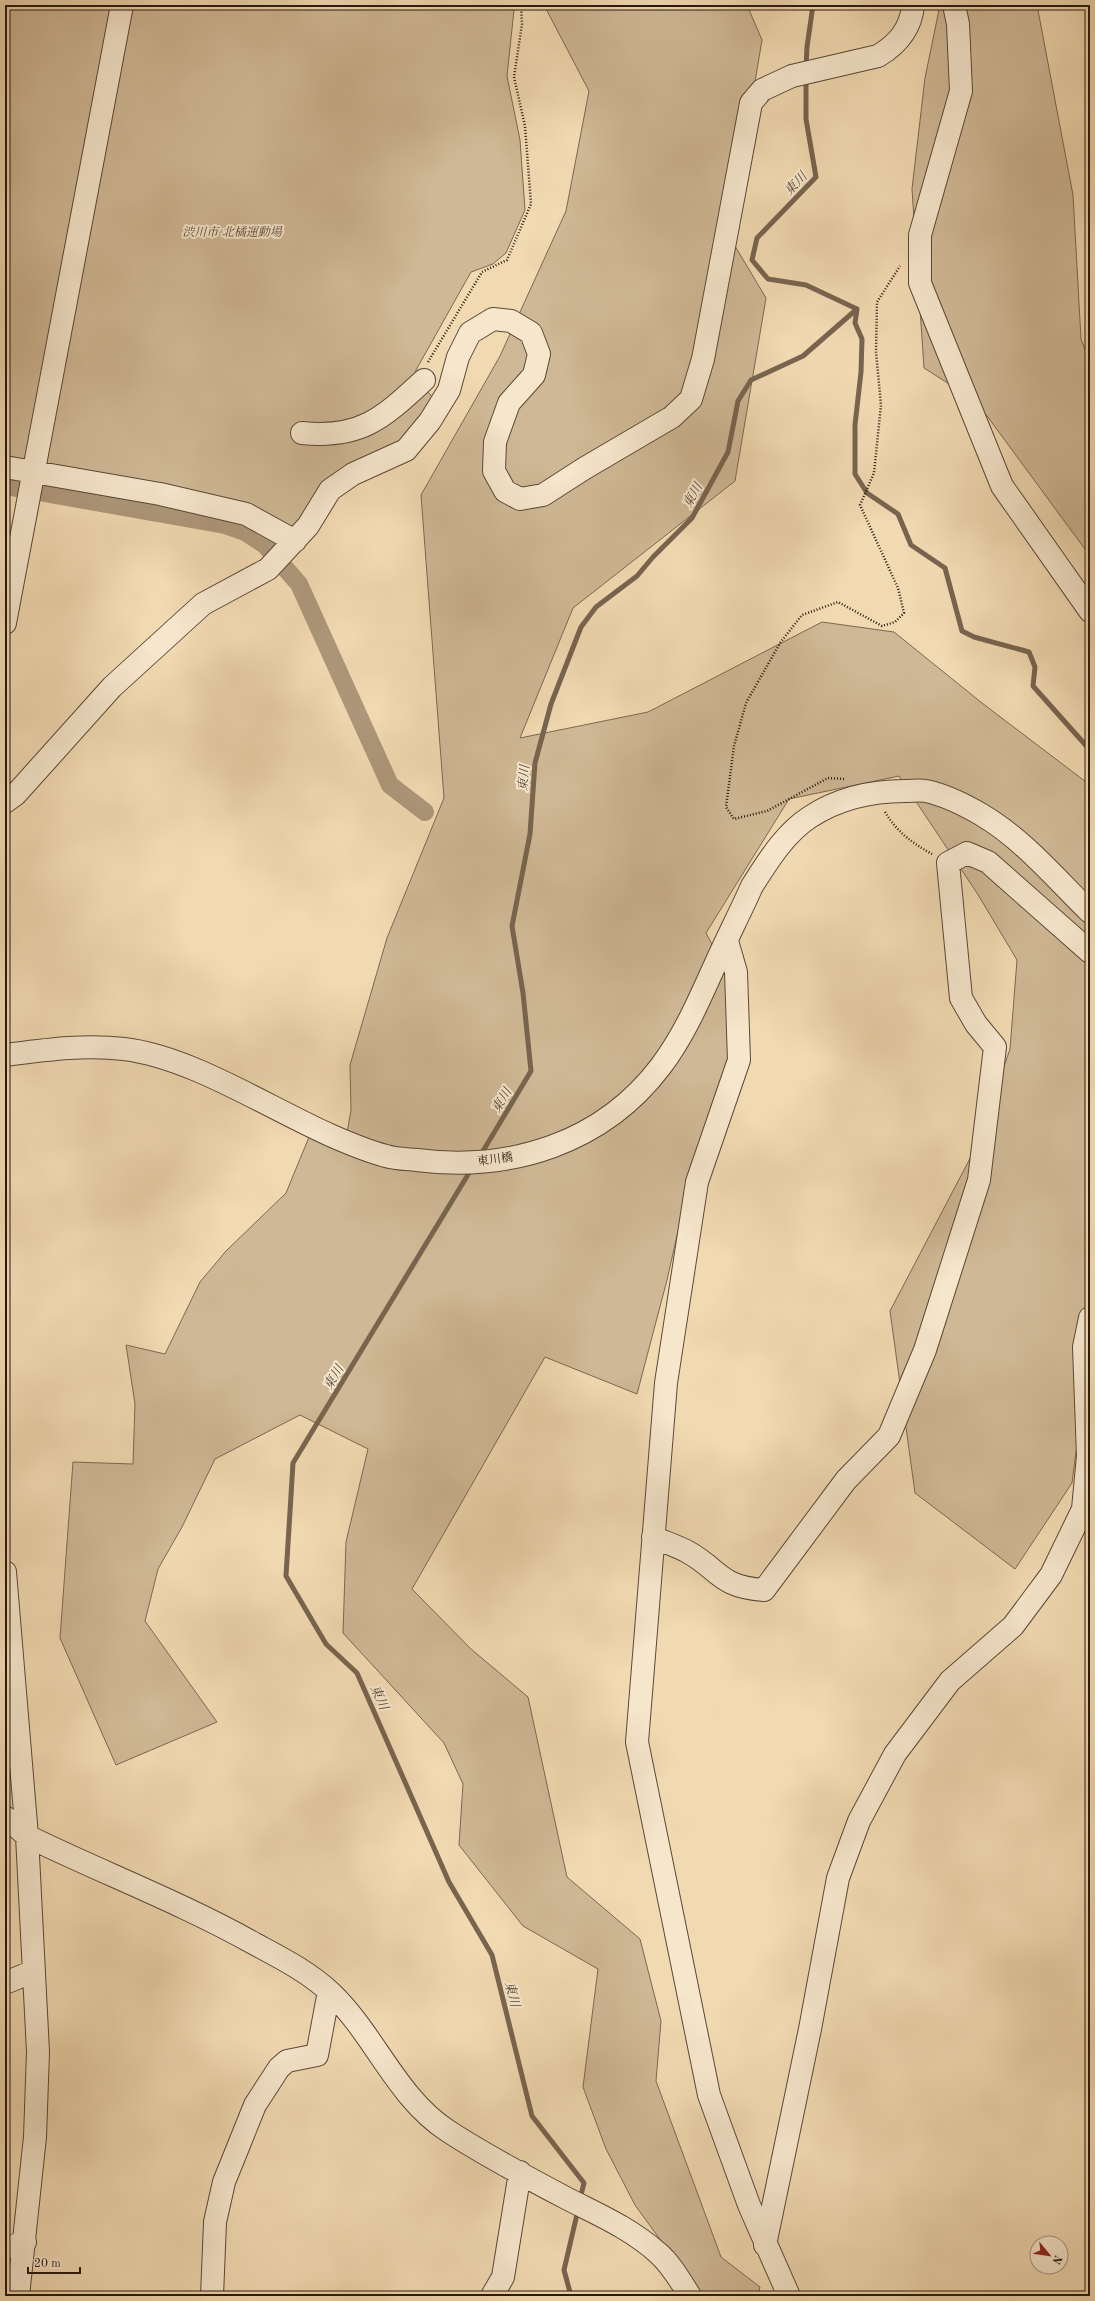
<svg xmlns="http://www.w3.org/2000/svg" width="1095" height="2301" font-family="'Old Standard TT','Noto Serif JP',serif">
<style>
.green{fill:#cfb895;stroke:#7c6852}
.lines{fill:none;stroke-linecap:round;stroke-linejoin:round}
.stream{stroke:#78644f;stroke-width:5}
.canal{stroke:#ad977a;stroke-width:18}
.minor-casing{stroke:#5a4838;stroke-width:24}
.path{stroke:#28180f;stroke-width:2.5;stroke-dasharray:1 2;stroke-linecap:butt}
.minor{stroke:#f6e6cc;stroke-width:22}
.labels{text-anchor:middle;stroke-width:4;stroke-linejoin:round;paint-order:stroke}
.park-label{font-size:12px;font-style:italic;fill:#5a4837;stroke:#f6e6cc}
.street-label{font-size:12px;fill:#28180f;stroke:#f6e6cc}
.water-label{font-size:13px;font-style:italic;fill:#5d4b3a;stroke:#f6e6cc}
</style>
<rect width="100%" height="100%" fill="#f1d9b1"/>
<filter id="stains"><feTurbulence type="fractalNoise" baseFrequency=".005" numOctaves="4"/><feColorMatrix values="0 0 0 0 .2 0 0 0 0 .09 0 0 0 0 .02 0 0 0 .5 -.17"/></filter>
<radialGradient id="worn" r=".72"><stop offset=".6" stop-color="#630" stop-opacity="0"/><stop offset="1" stop-color="#630" stop-opacity=".3"/></radialGradient>
<path class="green" d="M 5,5 L 486,5 L 514,10 L 507,76 L 520,140 L 525,210 L 506,253 L 493,264 L 471,272 L 416,370 L 414,379 L 435,399 L 415,431 L 289,533 L 5,461 Z
M 544,5 L 747,5 L 762,40 L 729,236 L 766,298 L 735,481 L 573,608 L 520,738 L 648,712 L 822,622 L 894,632 L 982,703 L 1090,785 L 1090,1344 L 1072,1483 L 1015,1569 L 915,1493 L 890,1311 L 976,1147 L 1010,1049 L 1017,960 L 977,893 L 899,776 L 789,799 L 706,933 L 734,986 L 735,1059 L 690,1178 L 667,1280 L 637,1394 L 545,1357 L 412,1589 L 471,1649 L 528,1697 L 567,1877 L 640,1939 L 661,2021 L 656,2081 L 721,2257 L 760,2287 L 758,2296 L 701,2296 L 635,2205 L 606,2149 L 583,2087 L 598,1969 L 523,1926 L 459,1845 L 463,1784 L 444,1743 L 343,1633 L 346,1542 L 368,1449 L 300,1415 L 215,1459 L 182,1527 L 158,1569 L 145,1621 L 217,1722 L 116,1765 L 60,1638 L 73,1462 L 133,1464 L 135,1404 L 126,1345 L 165,1354 L 200,1282 L 226,1251 L 286,1193 L 309,1137 L 385,1168 L 388,1158 L 347,1133 L 351,1110 L 350,1065 L 387,938 L 444,798 L 421,495 L 500,356 L 566,211 L 589,91 Z
M 940,5 L 1037,5 L 1073,195 L 1081,339 L 1090,362 L 1090,556 L 976,401 L 924,368 L 912,189 L 925,78 Z"/>
<g class="lines">
<path class="stream" d="M 806,67 L 807,47 L 813,5
M 806,77 L 806,119 L 816,177 L 757,238 L 752,260 L 768,279 L 806,285 L 857,309
M 857,309 L 855,323 L 862,339 L 861,372 L 855,425 L 855,474 L 867,493 L 898,514 L 911,545 L 945,568 L 962,631 L 974,637 L 1029,652 L 1035,667 L 1033,686 L 1090,750
M 480,1156 L 531,1071 L 523,993 L 512,926 L 530,834 L 535,763 L 551,704 L 581,627 L 596,607 L 637,576 L 653,557 L 692,518 L 728,452 L 738,401 L 751,380 L 803,356 L 857,309
M 472,1168 L 293,1463 L 286,1576 L 326,1644 L 357,1673 L 449,1882 L 492,1955 L 532,2116 L 584,2183 L 580,2199
M 571,2296 L 564,2270 L 578,2210"/>
<path class="canal" d="M 5,486 L 225,525 L 245,532 L 265,545 L 299,584 L 390,785 L 425,812"/>
<defs>
<path id="minor" d="M 954,5 L 958,24 L 961,91 L 920,235 L 920,283 L 1002,486 L 1090,611
M 302,433 C 361,439 383,418 424,380
M 5,467 L 160,494 L 246,514 L 295,541
M 5,623 L 122,5
M 5,802 L 16,794 L 112,687 L 203,604 L 268,569 L 308,526 L 330,490 L 353,474 L 406,450 L 430,421 L 449,390 L 458,357 L 470,333 L 493,319 L 511,321 L 531,333 L 539,354 L 534,375 L 509,403 L 495,442 L 494,471 L 505,491 L 520,499 L 543,495 L 585,468 L 672,417 L 691,399 L 703,359 L 751,103 L 762,90 L 792,76 L 878,56 C 898,44 911,29 913,5
M 727,941 L 736,972 L 739,1060 L 697,1182 L 666,1383 L 637,1742 L 709,2095 L 749,2205 L 789,2296
M 5,1055 C 44,1050 84,1044 124,1049 C 191,1057 267,1107 330,1135 C 348,1143 367,1151 386,1156 C 396,1159 407,1159 417,1160 C 511,1172 603,1143 661,1066 C 685,1034 699,1000 715,965 C 727,938 740,913 752,886 C 768,861 785,833 810,817 C 839,798 871,791 905,791 C 912,791 920,790 926,791 C 945,795 965,805 982,815 C 1024,840 1056,879 1090,912
M 653,1537 C 664,1542 677,1546 688,1552 C 720,1570 719,1587 764,1590 L 846,1480 L 889,1436 L 925,1350 L 979,1180 L 995,1047 L 976,1024 L 961,998 L 948,863 L 967,853 L 988,862 L 1090,952
M 5,1572 L 27,1836 L 38,2052 L 35,2137 L 18,2296
M 5,1817 L 27,1836 C 103,1873 182,1903 255,1944 C 281,1958 309,1972 331,1993 C 375,2035 396,2097 448,2131 C 483,2154 528,2178 566,2198 C 599,2215 630,2228 658,2253 C 671,2264 681,2282 690,2296
M 5,1983 L 34,1971
M 765,2245 L 810,2029 L 838,1878 L 859,1821 L 895,1754 L 950,1681 L 1013,1626 L 1051,1575 L 1083,1509 L 1088,1456 L 1084,1347 L 1090,1318
M 5,2248 L 25,2242
M 212,2296 L 215,2222 L 224,2182 L 255,2105 L 279,2068 L 287,2061 L 317,2055 L 329,1991
M 492,2296 L 503,2277 L 520,2172"/>
</defs>
<use href="#minor" class="minor-casing"/>
<path class="path" d="M 428,362 L 482,272 L 507,260 L 531,204 L 525,126 L 514,77 L 522,24 L 521,5
M 844,779 L 828,778 L 767,811 L 734,819 L 726,807 L 734,746 L 746,703 L 780,643 L 802,615 L 838,602 L 882,626 L 895,622 L 904,613 L 898,588 L 860,505 L 874,473 L 881,405 L 876,352 L 877,302 L 900,266
M 885,812 C 897,832 912,843 932,854"/>
<use href="#minor" class="minor"/>
</g>
<g class="labels">
<g class="park-label">
<text x="232" y="236">渋川市 北橘運動場</text>
</g>
<g class="street-label">
<text transform="translate(495 1159) rotate(-7)" y="4">東川橋</text>
</g>
<g class="water-label">
<text transform="translate(795 183) rotate(-47)" y="5">東川</text>
<text transform="translate(692 495) rotate(-61)" y="5">東川</text>
<text transform="translate(523 778) rotate(-85)" y="5">東川</text>
<text transform="translate(501 1100) rotate(-59)" y="5">東川</text>
<text transform="translate(333 1377) rotate(-59)" y="5">東川</text>
<text transform="translate(380 1697) rotate(66)" y="5">東川</text>
<text transform="translate(513 1994) rotate(76)" y="5">東川</text>
</g>
</g>
<rect width="1095" height="2301" fill="none" stroke="#f1d9b1" stroke-width="20"/>
<rect x="6" y="6" width="1083" height="2289" fill="none" stroke="#28180f" stroke-width="2"/>
<rect x="10" y="10" width="1075" height="2281" fill="none" stroke="#28180f"/>
<g transform="translate(1049 2255) rotate(119)"><circle r="19" fill="#f6e6cc" stroke="#a49480"/>
<path d="M0-3L7 15L0 10L-7 15Z" fill="#8f2418"/>
<text y="-6" font-size="11" font-weight="bold" text-anchor="middle" fill="#28180f">N</text>
</g>
<path d="M28 2267v6h52v-6" fill="none" stroke="#28180f" stroke-width="2"/>
<text x="34" y="2267" font-size="12" fill="#28180f" stroke="#f6e6cc" stroke-width="3" paint-order="stroke">20 m</text>
<rect width="100%" height="100%" filter="url(#stains)"/>
<rect width="100%" height="100%" fill="url(#worn)"/>
</svg>
